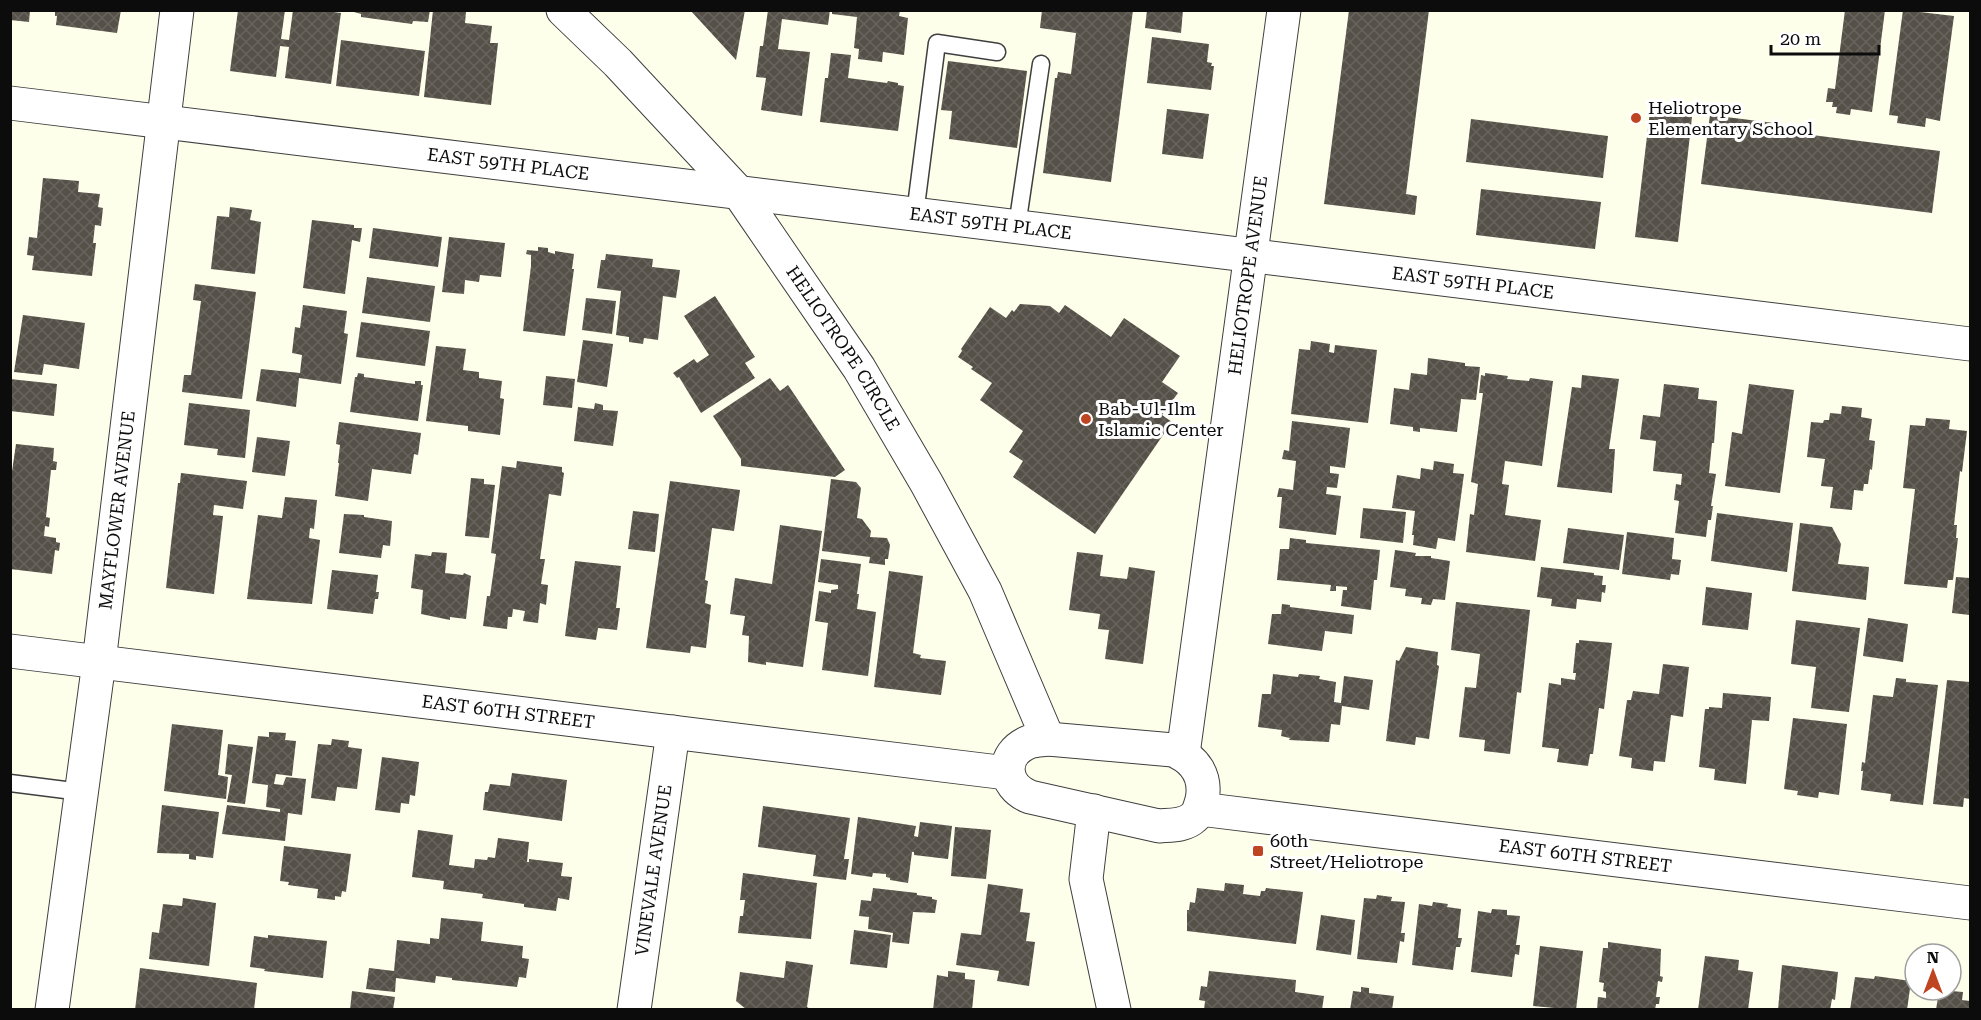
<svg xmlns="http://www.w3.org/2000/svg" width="1981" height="1020" font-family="'Roboto Serif',serif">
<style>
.building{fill:url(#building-cross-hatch)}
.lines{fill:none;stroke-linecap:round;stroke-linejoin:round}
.service-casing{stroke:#3f3f3f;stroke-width:19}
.minor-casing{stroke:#3f3f3f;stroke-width:35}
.tertiary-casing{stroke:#3f3f3f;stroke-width:35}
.service{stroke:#fff;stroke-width:16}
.minor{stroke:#fff;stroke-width:33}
.tertiary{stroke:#fff;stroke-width:33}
.poi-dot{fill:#bf4421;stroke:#fff;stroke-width:2}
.labels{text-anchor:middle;stroke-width:6;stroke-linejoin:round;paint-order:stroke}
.poi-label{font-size:18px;fill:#0c0c0c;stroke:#fff;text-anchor:start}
.street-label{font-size:18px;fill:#0c0c0c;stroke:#fff}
</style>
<defs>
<pattern id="building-cross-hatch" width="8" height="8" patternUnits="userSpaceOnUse" patternTransform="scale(1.5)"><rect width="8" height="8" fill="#555048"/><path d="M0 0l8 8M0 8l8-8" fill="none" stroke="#68645e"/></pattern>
</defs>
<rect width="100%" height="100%" fill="#feffeb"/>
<path class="building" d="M 10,10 L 30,10 L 29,22 L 10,20 Z
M 55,10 L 121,10 L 117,33 L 56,25 L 57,16 L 55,16 Z
M 238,10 L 285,10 L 281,39 L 289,40 L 293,10 L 320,10 L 341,13 L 331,84 L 285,78 L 289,47 L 280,46 L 276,77 L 230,71 Z
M 347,10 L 430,10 L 428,22 L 413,21 L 412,24 L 361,17 L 361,14 Z
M 433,10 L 466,12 L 465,23 L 492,26 L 490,43 L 498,43 L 491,105 L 424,97 Z
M 690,10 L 745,10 L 736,60 Z
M 768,10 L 830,10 L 828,25 L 782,19 L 778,49 L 810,52 L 802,116 L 761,110 L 766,78 L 756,77 L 760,46 L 763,46 Z
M 832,10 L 900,10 L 899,16 L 908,18 L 904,55 L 883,52 L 882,62 L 858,59 L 859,49 L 854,48 L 857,17 L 832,14 Z
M 1042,10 L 1133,10 L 1111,182 L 1043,173 L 1055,78 L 1057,78 L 1058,72 L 1071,74 L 1076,33 L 1040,28 Z
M 1147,10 L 1183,10 L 1181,33 L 1145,28 Z
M 1349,10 L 1429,10 L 1406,194 L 1417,196 L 1415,215 L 1324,204 Z
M 1845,10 L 1885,10 L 1872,112 L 1851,109 L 1850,115 L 1836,113 L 1837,107 L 1832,107 L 1833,102 L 1826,102 L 1828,88 L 1835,89 Z
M 1903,10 L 1954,16 L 1940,121 L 1926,118 L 1925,127 L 1897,123 L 1898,116 L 1889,115 Z
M 1152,37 L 1209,44 L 1207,62 L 1212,63 L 1211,66 L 1214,66 L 1211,90 L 1147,83 Z
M 341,40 L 425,51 L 419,96 L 336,86 Z
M 831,53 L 851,55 L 848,78 L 887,83 L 888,81 L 898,83 L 898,85 L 904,86 L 898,131 L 820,122 L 825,78 L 828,78 Z
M 948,61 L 1027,71 L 1017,148 L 949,139 L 952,111 L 941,110 Z
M 1167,109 L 1209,114 L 1203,159 L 1162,154 Z
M 1650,111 L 1692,117 L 1678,242 L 1635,237 Z
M 1710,115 L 1781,124 L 1780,131 L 1940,151 L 1932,213 L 1701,184 Z
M 1471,119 L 1608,136 L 1603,178 L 1466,162 Z
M 43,178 L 79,181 L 78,192 L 100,194 L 98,207 L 103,208 L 101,226 L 95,225 L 93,243 L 96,243 L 92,276 L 32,270 L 34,256 L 27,255 L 29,237 L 37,238 Z
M 1481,189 L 1601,202 L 1595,249 L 1476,235 Z
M 230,207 L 252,210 L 250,220 L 261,222 L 255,274 L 211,269 L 217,216 L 229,217 Z
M 312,220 L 354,225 L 354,228 L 362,228 L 360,242 L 352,240 L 345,294 L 303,288 Z
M 373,228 L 442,237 L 438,267 L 369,258 Z
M 449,237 L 505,243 L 501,277 L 480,275 L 479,282 L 465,280 L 464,294 L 442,292 Z
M 538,247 L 548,248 L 548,252 L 555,254 L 555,251 L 574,254 L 572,269 L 574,269 L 565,336 L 523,331 L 531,266 L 531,255 L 526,254 L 527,250 L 538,251 Z
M 606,254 L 653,259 L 652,267 L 680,270 L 676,298 L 663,296 L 658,340 L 644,338 L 643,344 L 629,342 L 629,337 L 616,335 L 621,291 L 597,288 L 601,260 L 605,260 Z
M 367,277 L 435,286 L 430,322 L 362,313 Z
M 195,284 L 256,292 L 242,399 L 182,392 L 184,375 L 191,375 L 201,301 L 193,300 Z
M 715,296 L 755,357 L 745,363 L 755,378 L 701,413 L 679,377 L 677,378 L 673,373 L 694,359 L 697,363 L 709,355 L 684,316 Z
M 586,298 L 616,301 L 612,334 L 582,330 Z
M 1020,304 L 1050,306 L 1059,313 L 1065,305 L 1111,337 L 1124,318 L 1180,356 L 1162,382 L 1178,393 L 1162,415 L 1172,422 L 1095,534 L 1013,477 L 1023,461 L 1009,452 L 1023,431 L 980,400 L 992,383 L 971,369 L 973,367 L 958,357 L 962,351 L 961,349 L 990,307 L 1006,318 L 1012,310 L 1014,312 Z
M 303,305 L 347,311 L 344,333 L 348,334 L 341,384 L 299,378 L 296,407 L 256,401 L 261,369 L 300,373 L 302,355 L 292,353 L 295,327 L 300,328 Z
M 23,315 L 85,323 L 79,369 L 44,364 L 42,375 L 14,372 Z
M 361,322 L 430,331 L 425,366 L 356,357 Z
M 583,340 L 613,344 L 607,387 L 577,382 Z
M 1311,341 L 1330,344 L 1329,352 L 1334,353 L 1335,345 L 1377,350 L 1368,423 L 1291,414 L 1299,349 L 1310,350 Z
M 436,346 L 466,349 L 463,370 L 479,372 L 479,378 L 502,381 L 500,398 L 504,399 L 500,435 L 468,431 L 468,426 L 426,421 Z
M 1428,358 L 1465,363 L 1465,366 L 1480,367 L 1476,400 L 1461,399 L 1457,432 L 1420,428 L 1420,432 L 1413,431 L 1413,427 L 1390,424 L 1394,388 L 1409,390 L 1411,373 L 1427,375 Z
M 358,373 L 364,374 L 364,377 L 415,384 L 415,381 L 421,381 L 421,385 L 423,385 L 418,421 L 350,412 L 355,377 L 357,377 Z
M 1485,373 L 1508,376 L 1507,379 L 1529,381 L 1530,378 L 1553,381 L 1542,466 L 1505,461 L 1502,484 L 1509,485 L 1505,515 L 1541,520 L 1535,561 L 1466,552 L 1470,514 L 1474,515 L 1478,484 L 1471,482 L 1483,393 L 1479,393 L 1481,375 L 1485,376 Z
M 1582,375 L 1619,379 L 1609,449 L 1615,449 L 1612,493 L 1557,487 L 1572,387 L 1581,388 Z
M 546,376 L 575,379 L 572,408 L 543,405 Z
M 770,378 L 780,391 L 788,385 L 845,470 L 835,477 L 741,466 L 741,459 L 713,416 Z
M 10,379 L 57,384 L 54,416 L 10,411 Z
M 1664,384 L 1699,388 L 1698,399 L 1717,401 L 1714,443 L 1712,443 L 1709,473 L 1716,474 L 1711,506 L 1713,506 L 1711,520 L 1708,520 L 1706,537 L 1675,533 L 1679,501 L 1674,500 L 1676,484 L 1681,485 L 1682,474 L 1653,471 L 1656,441 L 1640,439 L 1643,415 L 1660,417 Z
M 1749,384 L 1794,390 L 1780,493 L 1725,486 L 1732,432 L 1742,434 Z
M 189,403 L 250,410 L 245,458 L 217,455 L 218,449 L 184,445 Z
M 595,403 L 603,405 L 603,410 L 618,411 L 613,446 L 574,441 L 578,407 L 594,409 Z
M 1842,406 L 1862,408 L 1861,417 L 1872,419 L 1869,440 L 1875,441 L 1872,470 L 1870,469 L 1868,484 L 1864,484 L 1863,491 L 1854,490 L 1852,510 L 1830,508 L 1833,487 L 1821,486 L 1825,459 L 1807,457 L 1811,422 L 1823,423 L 1824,420 L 1829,420 L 1830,413 L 1841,414 Z
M 1926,418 L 1950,420 L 1949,429 L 1967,431 L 1962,472 L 1960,471 L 1954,525 L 1957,525 L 1956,538 L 1958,538 L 1953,580 L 1948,580 L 1947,588 L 1904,584 L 1915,489 L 1903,488 L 1910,425 L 1925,426 Z
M 1292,421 L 1350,428 L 1345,468 L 1330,466 L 1330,473 L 1339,474 L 1337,488 L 1327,487 L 1326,494 L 1341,496 L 1336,535 L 1279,528 L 1282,497 L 1277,497 L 1279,488 L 1293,490 L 1296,461 L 1282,459 L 1284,450 L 1289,451 Z
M 339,422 L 421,433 L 418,455 L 414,454 L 411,474 L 372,469 L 368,501 L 335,496 L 339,463 L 338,463 L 340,445 L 336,444 Z
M 257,437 L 290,441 L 285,476 L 252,472 Z
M 16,444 L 54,448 L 53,461 L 57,462 L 56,470 L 51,470 L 46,517 L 50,518 L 49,527 L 45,526 L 44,536 L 56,538 L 56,542 L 60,543 L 59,551 L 55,550 L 52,574 L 10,569 L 10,485 Z
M 517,461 L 562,467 L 562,472 L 564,473 L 561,496 L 549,494 L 540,559 L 545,559 L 541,584 L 548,585 L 546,605 L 540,603 L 538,623 L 523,621 L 525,611 L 513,609 L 512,617 L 508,617 L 507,629 L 483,626 L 487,596 L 490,596 L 496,554 L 491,553 L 502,466 L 516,468 Z
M 1434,461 L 1454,464 L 1453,473 L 1464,474 L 1455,541 L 1438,538 L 1436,549 L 1413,545 L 1414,535 L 1412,535 L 1415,511 L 1392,508 L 1397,475 L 1420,479 L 1421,468 L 1433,470 Z
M 181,473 L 247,481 L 243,509 L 214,505 L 213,515 L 223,516 L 214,594 L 166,588 L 178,483 L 180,483 Z
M 471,478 L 484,479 L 484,484 L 495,485 L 489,538 L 465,536 Z
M 831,479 L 856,482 L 861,488 L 857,518 L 862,519 L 871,531 L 870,537 L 887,538 L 890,545 L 888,559 L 885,559 L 885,565 L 869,563 L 870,557 L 822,551 Z
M 670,481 L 740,490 L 734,531 L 712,528 L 705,580 L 708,581 L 705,603 L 711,605 L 706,648 L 691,646 L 690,653 L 646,648 Z
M 285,497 L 317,500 L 314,529 L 310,528 L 309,538 L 320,540 L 312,604 L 247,599 L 258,515 L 282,518 Z
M 1363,508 L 1406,512 L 1403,543 L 1360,538 Z
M 633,511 L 659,514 L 655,552 L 628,549 Z
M 1717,513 L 1793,523 L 1787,572 L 1711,561 Z
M 344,514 L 364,515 L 364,517 L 392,521 L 390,546 L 383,545 L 381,558 L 339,553 Z
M 1800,523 L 1832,527 L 1841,544 L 1838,564 L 1869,567 L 1866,600 L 1792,591 Z
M 780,525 L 822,531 L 803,667 L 766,662 L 766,665 L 748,662 L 749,636 L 742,635 L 745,616 L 730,614 L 735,578 L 772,584 Z
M 1568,528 L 1624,535 L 1619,570 L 1563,563 Z
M 1627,532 L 1674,538 L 1672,559 L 1681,560 L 1679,575 L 1671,574 L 1670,580 L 1622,574 Z
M 1290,538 L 1306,540 L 1306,543 L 1380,550 L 1377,580 L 1374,580 L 1371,610 L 1341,606 L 1343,590 L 1347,590 L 1347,587 L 1336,586 L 1336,591 L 1330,591 L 1331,585 L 1277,580 L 1280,549 L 1289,549 Z
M 1395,550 L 1416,553 L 1415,556 L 1431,556 L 1431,558 L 1450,561 L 1445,600 L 1433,599 L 1431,605 L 1421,604 L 1422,598 L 1405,596 L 1406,589 L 1390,587 Z
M 432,552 L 447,553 L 445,573 L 463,575 L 464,573 L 471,576 L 466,619 L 450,617 L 450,620 L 421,614 L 423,590 L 411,588 L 415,554 L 431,556 Z
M 1077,552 L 1103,555 L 1100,576 L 1127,579 L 1129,567 L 1155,571 L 1143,664 L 1105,659 L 1109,630 L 1098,629 L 1100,614 L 1069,610 Z
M 821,559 L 861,564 L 857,594 L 859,594 L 857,609 L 876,612 L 868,676 L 822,670 L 828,623 L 815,621 L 819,591 L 831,593 L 831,590 L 838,589 L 838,585 L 818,582 Z
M 575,561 L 621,566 L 616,608 L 620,608 L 617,630 L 598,628 L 596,640 L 565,636 Z
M 1541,567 L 1594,573 L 1594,575 L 1603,576 L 1602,585 L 1606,585 L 1605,593 L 1602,592 L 1601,602 L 1577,599 L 1576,609 L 1551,606 L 1552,599 L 1537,597 Z
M 332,570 L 378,575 L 376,592 L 379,592 L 378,599 L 375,599 L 373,614 L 327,609 Z
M 889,571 L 923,576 L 913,653 L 921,655 L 920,658 L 946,661 L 941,695 L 874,687 Z
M 1956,577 L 1970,578 L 1970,615 L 1952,613 Z
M 1706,587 L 1752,593 L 1748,630 L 1702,625 Z
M 1456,602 L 1530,610 L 1521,693 L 1517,692 L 1510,754 L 1484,751 L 1485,740 L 1459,737 L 1465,687 L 1476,688 L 1480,654 L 1451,650 Z
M 1282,604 L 1290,605 L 1290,607 L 1354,615 L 1352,634 L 1325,631 L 1322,651 L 1268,644 L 1272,614 L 1281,614 Z
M 1868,618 L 1908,624 L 1903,662 L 1863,656 Z
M 1796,620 L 1860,628 L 1849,712 L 1811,708 L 1816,667 L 1791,664 Z
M 1579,640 L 1612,643 L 1604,709 L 1599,708 L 1593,754 L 1590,754 L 1588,766 L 1557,762 L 1559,749 L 1542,747 L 1549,683 L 1561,685 L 1561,678 L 1575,680 L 1576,673 L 1573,673 L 1576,643 L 1579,643 Z
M 1406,647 L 1438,652 L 1437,665 L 1439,666 L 1429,739 L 1416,737 L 1415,745 L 1386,741 L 1396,660 L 1399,661 Z
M 1663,664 L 1689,667 L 1683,717 L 1671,715 L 1665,762 L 1654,761 L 1653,771 L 1631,768 L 1632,758 L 1619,756 L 1627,700 L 1631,700 L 1633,691 L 1659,694 Z
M 1273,674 L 1298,677 L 1299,674 L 1320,676 L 1319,679 L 1336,682 L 1334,702 L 1341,703 L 1344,676 L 1373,680 L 1369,710 L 1342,706 L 1340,725 L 1331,724 L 1329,742 L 1289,740 L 1290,738 L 1281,736 L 1282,730 L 1258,727 L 1262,694 L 1271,694 Z
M 1896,678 L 1906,679 L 1906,682 L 1938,685 L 1923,805 L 1890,801 L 1891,794 L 1861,790 L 1863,771 L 1861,771 L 1862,762 L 1865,763 L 1873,695 L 1893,697 Z
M 1947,680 L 1970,682 L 1970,799 L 1964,798 L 1963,807 L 1933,804 Z
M 1723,693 L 1771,697 L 1769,721 L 1752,720 L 1746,784 L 1714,780 L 1715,769 L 1699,767 L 1705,709 L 1709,709 L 1709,707 L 1722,708 Z
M 1793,718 L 1847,724 L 1839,795 L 1819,792 L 1818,798 L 1797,795 L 1798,791 L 1784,789 Z
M 172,724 L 223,730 L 218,775 L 228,777 L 226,799 L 164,791 Z
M 269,732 L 286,733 L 285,740 L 296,741 L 292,776 L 276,774 L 274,784 L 283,785 L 286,777 L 306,779 L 302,815 L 288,813 L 285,841 L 222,834 L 227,805 L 280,812 L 280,809 L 266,807 L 268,785 L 252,783 L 258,736 L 269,737 Z
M 332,739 L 349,741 L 348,747 L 362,749 L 357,789 L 337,787 L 335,801 L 311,798 L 318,744 L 331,745 Z
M 228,744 L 253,747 L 245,804 L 227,802 L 232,775 L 225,774 Z
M 382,757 L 419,762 L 415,796 L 410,795 L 409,804 L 401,803 L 400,813 L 375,810 Z
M 512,773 L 567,780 L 562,821 L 483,810 L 485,792 L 488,792 L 490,784 L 510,786 Z
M 162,805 L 219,812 L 213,858 L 196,856 L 196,860 L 189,859 L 189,854 L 157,853 Z
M 763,806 L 850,818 L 844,859 L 849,859 L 846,880 L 813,876 L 816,855 L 758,847 Z
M 858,817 L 916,826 L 914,836 L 918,837 L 920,822 L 952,826 L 948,859 L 914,855 L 914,852 L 912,852 L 908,883 L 890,880 L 890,878 L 886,877 L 886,874 L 873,873 L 872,877 L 851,874 Z
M 955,827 L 991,830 L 986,879 L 951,876 Z
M 418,830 L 453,835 L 449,865 L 474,868 L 475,859 L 487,860 L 488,857 L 495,858 L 498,838 L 529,842 L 527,862 L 529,862 L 529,859 L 563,863 L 561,876 L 572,877 L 569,900 L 558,898 L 556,911 L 524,907 L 524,904 L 482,898 L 483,894 L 443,889 L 444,881 L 412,877 Z
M 284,846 L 351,854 L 346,892 L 342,891 L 341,897 L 335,896 L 335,900 L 317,898 L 318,889 L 288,885 L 289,882 L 280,881 Z
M 743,873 L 817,883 L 811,939 L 738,933 L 740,916 L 743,916 L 745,900 L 740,900 Z
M 1225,883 L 1244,885 L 1243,894 L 1260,896 L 1261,891 L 1265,891 L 1266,888 L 1303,892 L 1296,944 L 1187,931 L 1187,910 L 1189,910 L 1190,902 L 1195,903 L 1197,888 L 1224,891 Z
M 988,884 L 1023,889 L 1020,912 L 1030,913 L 1026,941 L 1035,942 L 1029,986 L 997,981 L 999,971 L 956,965 L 961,933 L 981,935 Z
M 873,888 L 917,893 L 917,895 L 932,897 L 932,899 L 937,900 L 935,913 L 913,912 L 909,944 L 892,942 L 893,933 L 868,929 L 869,917 L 859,916 L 861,900 L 871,901 Z
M 1377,895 L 1392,897 L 1391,901 L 1405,902 L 1401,933 L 1405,933 L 1404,942 L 1400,941 L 1397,963 L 1357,959 L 1364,898 L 1376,899 Z
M 183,898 L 216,903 L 209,966 L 149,959 L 152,932 L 159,933 L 163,904 L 182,906 Z
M 1433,902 L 1448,904 L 1447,907 L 1461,909 L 1458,938 L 1462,938 L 1460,947 L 1456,947 L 1453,970 L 1412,965 L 1419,904 L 1432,906 Z
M 1492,909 L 1507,910 L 1507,915 L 1520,916 L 1516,945 L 1520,945 L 1519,955 L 1515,954 L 1512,977 L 1471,972 L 1478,911 L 1491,913 Z
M 1321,915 L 1355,920 L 1351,955 L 1316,950 Z
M 441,918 L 483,922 L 481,941 L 523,946 L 522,958 L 529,959 L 526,978 L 519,977 L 517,987 L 452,980 L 452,978 L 436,976 L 435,983 L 396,978 L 395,992 L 366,989 L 369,968 L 394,971 L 397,940 L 430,944 L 430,938 L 439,939 Z
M 854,930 L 891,935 L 887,968 L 850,964 Z
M 268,935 L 327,941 L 323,978 L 264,971 L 265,969 L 250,967 L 254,936 L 268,938 Z
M 1608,942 L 1661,949 L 1660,976 L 1663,977 L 1662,982 L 1658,981 L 1656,997 L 1660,997 L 1659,1004 L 1656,1004 L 1655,1010 L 1597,1010 L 1598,997 L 1606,998 L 1606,992 L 1603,991 L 1604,983 L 1599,982 L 1603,948 L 1608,948 Z
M 1540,946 L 1583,951 L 1576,1010 L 1533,1006 Z
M 1705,956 L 1739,960 L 1738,970 L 1753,972 L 1748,1010 L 1698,1010 Z
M 786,961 L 813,965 L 807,1007 L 812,1010 L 747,1010 L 736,1001 L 740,972 L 784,978 Z
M 1782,965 L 1838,972 L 1835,1000 L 1832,999 L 1830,1010 L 1778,1010 Z
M 140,968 L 257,983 L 254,1010 L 135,1010 Z
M 948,971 L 965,973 L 965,979 L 975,980 L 972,1010 L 933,1010 L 937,975 L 948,977 Z
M 1209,971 L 1296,980 L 1295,992 L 1324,996 L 1322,1010 L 1204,1010 L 1205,1001 L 1199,1000 L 1201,986 L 1207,987 Z
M 1875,976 L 1911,981 L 1907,1010 L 1850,1010 L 1855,977 L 1874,979 Z
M 1361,987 L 1369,988 L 1369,993 L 1394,996 L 1392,1010 L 1350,1010 L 1353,991 L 1361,992 Z
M 1939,990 L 1963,992 L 1962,1000 L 1970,1001 L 1970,1010 L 1936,1010 Z
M 352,991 L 395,997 L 393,1010 L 350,1010 Z"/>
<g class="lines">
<defs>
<path id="service" d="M 915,214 L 937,43 L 997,52
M 1017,226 L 1041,64
M 10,783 L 81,792"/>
<g id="minor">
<path id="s1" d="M 563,10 L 618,63 L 739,193 L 859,368 L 927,484 L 985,591 L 1048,739"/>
<path id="s2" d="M 10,103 L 1970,344"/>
<path id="s3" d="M 10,651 L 1007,773"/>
<path id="s4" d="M 1200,809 L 1970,903"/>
<path id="s5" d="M 52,1010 L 99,662 L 177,10"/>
<path id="s6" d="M 634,1010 L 673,732"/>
</g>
<g id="tertiary">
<path d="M 1048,739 L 1173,750 C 1195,759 1207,776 1202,800 C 1200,806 1199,813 1194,817 C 1185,826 1170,825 1159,826 L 1030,797 C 1002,786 1000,754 1029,742 C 1035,740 1042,740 1048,739 Z"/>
<path id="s7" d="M 1183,754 L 1284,10"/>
<path d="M 1094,811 L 1086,879 L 1114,1010"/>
</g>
</defs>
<use href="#service" class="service-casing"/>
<use href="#minor" class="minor-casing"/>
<use href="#tertiary" class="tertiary-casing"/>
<use href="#service" class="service"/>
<use href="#minor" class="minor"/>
<use href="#tertiary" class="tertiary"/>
</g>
<g class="poi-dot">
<circle cx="1636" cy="118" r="6"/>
<circle cx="1086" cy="419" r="6"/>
<rect x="1252" y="845" width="12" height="12" rx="3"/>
</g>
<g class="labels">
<g class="poi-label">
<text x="1648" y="114">Heliotrope<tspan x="1648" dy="21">Elementary School</tspan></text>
<text x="1098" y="415">Bab-Ul-Ilm<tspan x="1098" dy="21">Islamic Center</tspan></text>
<text x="1270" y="847">60th<tspan x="1270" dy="21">Street/Heliotrope</tspan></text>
</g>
<g class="street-label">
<text dy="6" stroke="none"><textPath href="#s2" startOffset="502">EAST 59TH PLACE</textPath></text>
<text dy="6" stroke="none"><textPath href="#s2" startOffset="988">EAST 59TH PLACE</textPath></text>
<text dy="6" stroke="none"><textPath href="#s7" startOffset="483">HELIOTROPE AVENUE</textPath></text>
<text dy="6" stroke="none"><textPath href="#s2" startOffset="1474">EAST 59TH PLACE</textPath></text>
<text dy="6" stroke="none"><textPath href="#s1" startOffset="441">HELIOTROPE CIRCLE</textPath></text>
<text dy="6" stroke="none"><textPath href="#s5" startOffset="504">MAYFLOWER AVENUE</textPath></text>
<text dy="6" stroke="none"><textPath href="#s3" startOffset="502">EAST 60TH STREET</textPath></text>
<text dy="6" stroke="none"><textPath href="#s4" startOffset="388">EAST 60TH STREET</textPath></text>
<text dy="6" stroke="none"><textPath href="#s6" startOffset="141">VINEVALE AVENUE</textPath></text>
</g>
</g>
<rect width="1981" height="1020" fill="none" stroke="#0c0c0c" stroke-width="24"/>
<g transform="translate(1933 972)"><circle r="28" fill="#ffffff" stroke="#9e9e9e" stroke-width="1.5"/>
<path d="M0-4.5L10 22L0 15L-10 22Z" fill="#bf4421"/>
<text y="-9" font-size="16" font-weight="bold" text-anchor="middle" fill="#0c0c0c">N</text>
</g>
<path d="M1771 45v9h108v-9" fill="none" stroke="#0c0c0c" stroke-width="3"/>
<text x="1780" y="45" font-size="18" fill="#0c0c0c" stroke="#ffffff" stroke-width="4.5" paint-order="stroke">20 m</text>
</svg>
